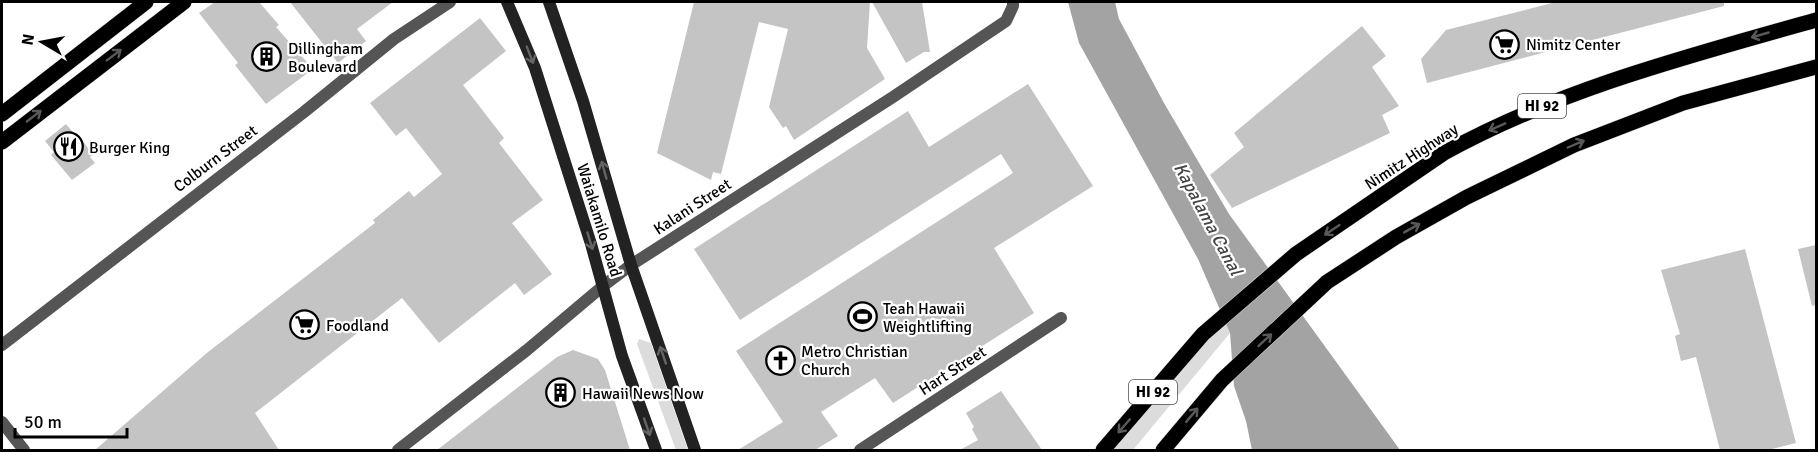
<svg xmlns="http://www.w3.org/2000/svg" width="1818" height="452" font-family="Signika,sans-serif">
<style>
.green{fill:#dcdcdc}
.water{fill:#a3a3a3}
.building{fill:#c4c4c4}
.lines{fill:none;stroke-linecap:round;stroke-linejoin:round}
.primary-casing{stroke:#dbdbdb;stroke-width:16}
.minor{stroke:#555;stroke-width:12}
.secondary{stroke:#222;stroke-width:12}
.primary{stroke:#000;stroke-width:15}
.oneway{stroke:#595959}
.oneway2{stroke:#646464}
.labels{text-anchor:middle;stroke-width:4.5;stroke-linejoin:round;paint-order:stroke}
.shield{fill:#fff;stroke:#4c4c4c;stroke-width:1.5}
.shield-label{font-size:15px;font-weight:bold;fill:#000}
.poi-label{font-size:16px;fill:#000;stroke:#fff;text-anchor:start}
.street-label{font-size:16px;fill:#000;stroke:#fff}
.water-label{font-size:18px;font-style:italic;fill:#444;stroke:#fff}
</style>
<rect width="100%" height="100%" fill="#fff"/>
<path class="green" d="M 1223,316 L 1230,333 L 1133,450 L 1109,450 Z
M 639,339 L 651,343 L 688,450 L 676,450 L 637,344 Z"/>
<path class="water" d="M 1068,2 L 1115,2 L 1119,19 L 1164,103 L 1229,214 L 1400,450 L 1252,450 L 1246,421 L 1234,386 L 1230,333 L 1198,259 L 1079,43 Z"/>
<path class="building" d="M 215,2 L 259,2 L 279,25 L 276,27 L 313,69 L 266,104 L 235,65 L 238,63 L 199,13 Z
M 290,2 L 393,2 L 357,29 L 366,41 L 338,63 Z
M 694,2 L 870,2 L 867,48 L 885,79 L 794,140 L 786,126 L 783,128 L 769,107 L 788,29 L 759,22 L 721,174 L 713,172 L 711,180 L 657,153 Z
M 872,2 L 922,2 L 930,52 L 924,52 L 906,63 Z
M 1556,2 L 1724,2 L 1724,6 L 1427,83 L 1421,59 L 1446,30 Z
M 480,18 L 506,51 L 463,85 L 504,138 L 499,143 L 543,200 L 512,223 L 552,274 L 524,295 L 515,283 L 439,343 L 402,298 L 255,413 L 279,450 L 95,450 L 208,352 L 375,223 L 373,220 L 409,191 L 414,197 L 442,174 L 406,128 L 396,136 L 370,103 Z
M 1362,26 L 1386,56 L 1372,67 L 1399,106 L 1382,115 L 1390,133 L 1232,208 L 1210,175 L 1244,147 L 1234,133 Z
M 1028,84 L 1093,186 L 994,248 L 1034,313 L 893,403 L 875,378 L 821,412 L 838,436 L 815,450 L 738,450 L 783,422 L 736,351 L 1013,173 L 1001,154 L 740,320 L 694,249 L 908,111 L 929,147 Z
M 66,124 L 80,141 L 82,140 L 93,155 L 90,157 L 95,163 L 72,180 L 51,155 L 54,152 L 45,141 Z
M 1816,245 L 1816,305 L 1812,306 L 1798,249 Z
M 1745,249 L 1796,443 L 1768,450 L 1720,450 L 1696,357 L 1681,361 L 1675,336 L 1680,334 L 1661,270 Z
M 573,350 L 598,359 L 605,370 L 630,450 L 437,450 L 557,357 Z
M 1001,391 L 1042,450 L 960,450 L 978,440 L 972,429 L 974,427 L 966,413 Z"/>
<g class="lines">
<defs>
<path id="primary" d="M 2,114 L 146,2
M 2,142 L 184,2
M 1103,450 L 1203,334 L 1296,254 L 1444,153 C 1560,89 1689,56 1816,20
M 1163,450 L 1222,380 L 1327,282 L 1396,237 L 1467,197 L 1574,145 L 1683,103 L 1816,67"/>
</defs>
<use href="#primary" class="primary-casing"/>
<path class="minor" d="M 2,345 L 304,112 L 394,39 L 450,2
M 2,422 L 24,450
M 398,450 L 527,350 L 603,286 L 631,265 L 893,97 L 1006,21 L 1013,6 L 1013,2
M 860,450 L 1061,318"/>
<path class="secondary" d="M 507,2 L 535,68 L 591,244 L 622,356 L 656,450
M 549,2 L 583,101 L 631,265 L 695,450"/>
<use href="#primary" class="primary"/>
</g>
<defs><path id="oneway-shaft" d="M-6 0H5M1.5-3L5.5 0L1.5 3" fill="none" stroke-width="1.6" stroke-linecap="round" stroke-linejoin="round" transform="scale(1.5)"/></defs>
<g class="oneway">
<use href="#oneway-shaft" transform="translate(1760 35) rotate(164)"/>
<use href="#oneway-shaft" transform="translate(114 55) rotate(-37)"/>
<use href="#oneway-shaft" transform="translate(34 116) rotate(-38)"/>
<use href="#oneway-shaft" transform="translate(1497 127) rotate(156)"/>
<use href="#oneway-shaft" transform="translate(1576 144) rotate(-23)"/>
<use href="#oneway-shaft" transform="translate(1412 228) rotate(-29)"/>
<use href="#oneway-shaft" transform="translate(1332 230) rotate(146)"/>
<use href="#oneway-shaft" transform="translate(1265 340) rotate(-43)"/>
<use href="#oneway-shaft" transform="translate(1192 415) rotate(-50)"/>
<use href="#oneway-shaft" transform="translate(1124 426) rotate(131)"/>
</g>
<g class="oneway2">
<use href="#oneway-shaft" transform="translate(530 55) rotate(69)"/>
<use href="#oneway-shaft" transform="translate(604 170) rotate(-106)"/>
<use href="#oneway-shaft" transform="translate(590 241) rotate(73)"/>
<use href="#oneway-shaft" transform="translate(663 355) rotate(-109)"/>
<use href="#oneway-shaft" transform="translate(647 427) rotate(71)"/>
</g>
<defs>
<symbol id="supermarket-ring" viewBox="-11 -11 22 22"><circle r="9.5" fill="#fff" stroke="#000" stroke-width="1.5"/><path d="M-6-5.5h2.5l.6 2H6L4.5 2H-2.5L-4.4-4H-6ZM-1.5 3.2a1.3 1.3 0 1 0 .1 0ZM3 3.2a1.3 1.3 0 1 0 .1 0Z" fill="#000"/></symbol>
<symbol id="building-ring" viewBox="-11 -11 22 22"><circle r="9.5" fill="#fff" stroke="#000" stroke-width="1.5"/><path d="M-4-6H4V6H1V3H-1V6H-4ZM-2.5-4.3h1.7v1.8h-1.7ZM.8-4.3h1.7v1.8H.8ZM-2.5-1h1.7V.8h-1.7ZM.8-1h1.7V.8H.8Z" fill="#000"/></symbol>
<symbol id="restaurant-ring" viewBox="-11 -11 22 22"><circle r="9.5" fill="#fff" stroke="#000" stroke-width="1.5"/><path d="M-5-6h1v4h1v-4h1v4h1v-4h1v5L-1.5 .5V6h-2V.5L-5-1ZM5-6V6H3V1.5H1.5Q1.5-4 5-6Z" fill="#000"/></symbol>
<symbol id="stadium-ring" viewBox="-11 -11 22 22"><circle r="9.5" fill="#fff" stroke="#000" stroke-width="1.5"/><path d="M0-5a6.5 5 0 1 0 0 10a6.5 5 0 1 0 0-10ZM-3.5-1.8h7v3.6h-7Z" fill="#000"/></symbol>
<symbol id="church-ring" viewBox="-11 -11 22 22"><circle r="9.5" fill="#fff" stroke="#000" stroke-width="1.5"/><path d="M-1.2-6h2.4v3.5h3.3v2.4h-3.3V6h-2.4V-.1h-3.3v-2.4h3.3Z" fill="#000"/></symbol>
</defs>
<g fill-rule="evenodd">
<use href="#supermarket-ring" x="1488" y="28" width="33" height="33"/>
<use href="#building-ring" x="250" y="40" width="33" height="33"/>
<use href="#restaurant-ring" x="52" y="130" width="33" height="33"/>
<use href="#stadium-ring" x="846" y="300" width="33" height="33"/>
<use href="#supermarket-ring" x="288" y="308" width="33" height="33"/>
<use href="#church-ring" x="764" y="344" width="33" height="33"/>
<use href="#building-ring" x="544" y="376" width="33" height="33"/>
</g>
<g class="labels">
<g class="shield">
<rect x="1518" y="94" width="48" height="24" rx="4.5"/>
<rect x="1129" y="380" width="48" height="24" rx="4.5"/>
</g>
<g class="shield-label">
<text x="1542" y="111">HI 92</text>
<text x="1153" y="397">HI 92</text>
</g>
<g class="poi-label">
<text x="1526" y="50">Nimitz Center</text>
<text x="288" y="54">Dillingham<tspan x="288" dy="18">Boulevard</tspan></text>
<text x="89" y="153">Burger King</text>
<text x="883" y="314">Teah Hawaii<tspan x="883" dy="18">Weightlifting</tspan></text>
<text x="326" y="331">Foodland</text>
<text x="801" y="357">Metro Christian<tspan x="801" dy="18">Church</tspan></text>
<text x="582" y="399">Hawaii News Now</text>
</g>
<g class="street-label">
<text transform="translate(1411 156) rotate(-33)" y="6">Nimitz Highway</text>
<text transform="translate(215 158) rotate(-37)" y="6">Colburn Street</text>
<text transform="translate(692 206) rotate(-33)" y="6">Kalani Street</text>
<text transform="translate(600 220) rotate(73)" y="6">Waiakamilo Road</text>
<text transform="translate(952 370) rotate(-33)" y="6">Hart Street</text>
</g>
<g class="water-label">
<text transform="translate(1208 219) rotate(62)" y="6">Kapalama Canal</text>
</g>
</g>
<rect width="1818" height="452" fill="none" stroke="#000000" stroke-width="6"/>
<g transform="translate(42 42) rotate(280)" stroke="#ffffff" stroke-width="4.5" paint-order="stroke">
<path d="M0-4.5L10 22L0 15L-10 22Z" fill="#000000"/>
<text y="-9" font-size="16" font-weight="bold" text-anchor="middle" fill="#000000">N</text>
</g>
<path d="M15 428v9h112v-9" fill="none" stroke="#000000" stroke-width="3"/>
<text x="24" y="428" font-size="18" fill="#000000" stroke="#ffffff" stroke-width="4.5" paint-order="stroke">50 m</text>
</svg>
